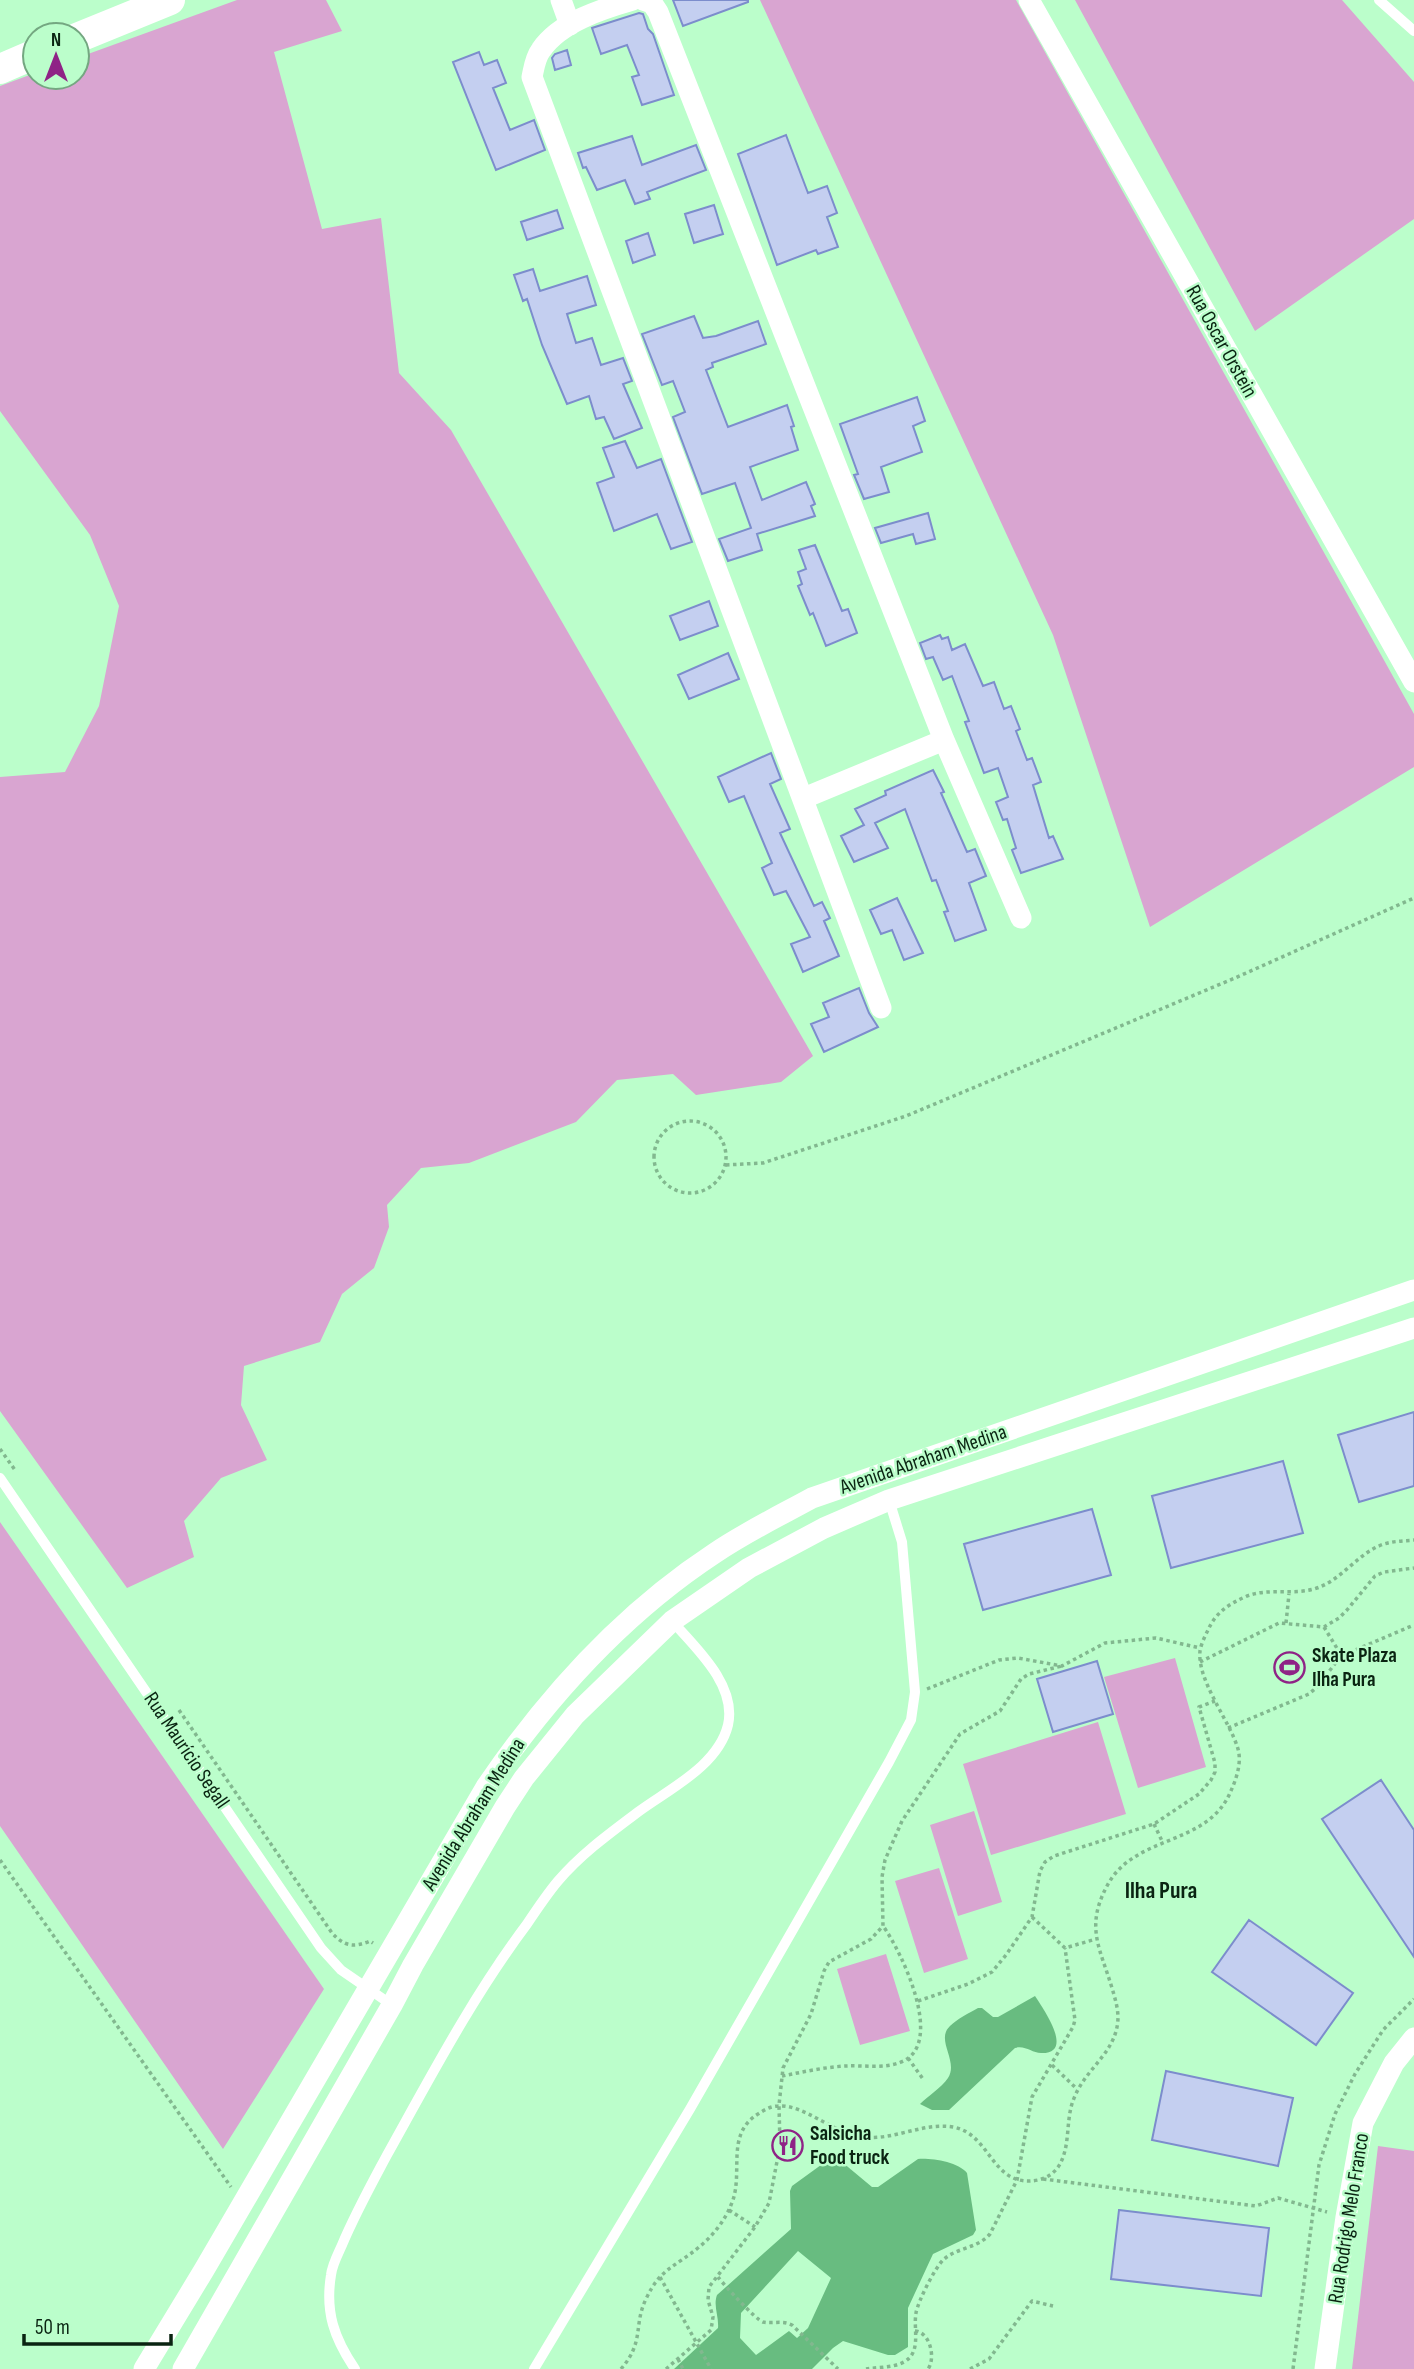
<svg xmlns="http://www.w3.org/2000/svg" width="1414" height="2369" font-family="'Sofia Sans Condensed',sans-serif">
<style>
.green{fill:#d9a5d1}
.water{fill:#68bc80;fill-rule:evenodd}
.building{fill:#c4cff0;stroke:#7c8dcc;stroke-width:2}
.lines{fill:none;stroke-linecap:round;stroke-linejoin:round}
.path{stroke:#82b88f;stroke-width:3.5;stroke-dasharray:3.5 3.5;stroke-linecap:butt}
.lane{stroke:#fff;stroke-width:10}
.street{stroke:#fff;stroke-width:21}
.secondary{stroke:#fff;stroke-width:30}
.labels{text-anchor:middle;stroke-width:5;stroke-linejoin:round;paint-order:stroke}
.street-label{font-size:21px;fill:#0a2412;stroke:#bbfecb}
.poi-label{font-size:21px;font-weight:bold;fill:#0a2412;stroke:#bbfecb;text-anchor:start}
.quarter-label{font-size:24px;font-weight:bold;fill:#0a2412;stroke:#bbfecb}
</style>
<rect width="100%" height="100%" fill="#bbfecb"/>
<path class="green" d="M 237,0 L 326,0 L 342,31 L 274,52 L 322,229 L 381,218 L 399,373 L 451,430 L 813,1056 L 781,1082 L 696,1095 L 673,1074 L 617,1080 L 576,1122 L 469,1163 L 421,1168 L 387,1205 L 389,1227 L 374,1268 L 342,1294 L 320,1342 L 244,1366 L 241,1405 L 267,1460 L 221,1478 L 184,1521 L 194,1557 L 127,1588 L 0,1411 L 0,777 L 65,772 L 99,706 L 119,606 L 90,535 L 0,411 L 0,86 L 35,73 L 35,77 L 77,77 L 77,58 Z
M 760,0 L 1016,0 L 1414,714 L 1414,767 L 1150,927 L 1053,635 Z
M 1075,0 L 1342,0 L 1414,82 L 1414,219 L 1255,331 Z
M 0,1522 L 324,1989 L 223,2149 L 0,1826 Z
M 1175,1658 L 1206,1767 L 1138,1788 L 1104,1677 Z
M 1098,1722 L 1126,1814 L 991,1855 L 963,1764 Z
M 974,1811 L 1002,1902 L 958,1916 L 930,1825 Z
M 939,1868 L 968,1959 L 924,1973 L 895,1881 Z
M 886,1954 L 910,2031 L 860,2045 L 837,1969 Z
M 1378,2146 L 1414,2151 L 1414,2369 L 1352,2369 Z"/>
<path class="water" d="M 1035,1996 C 1042,2007 1076,2054 1041,2053 C 1032,2053 1025,2045 1015,2048 L 949,2110 L 932,2110 L 920,2104 C 928,2096 941,2088 948,2078 C 959,2061 935,2040 950,2026 C 957,2019 969,2013 978,2008 L 982,2008 L 993,2017 L 998,2017 Z
M 832,2157 L 836,2157 L 872,2187 L 878,2187 L 918,2159 C 932,2158 958,2162 967,2173 L 976,2230 L 973,2235 L 933,2254 L 908,2308 L 908,2347 L 895,2355 L 888,2355 L 843,2341 L 833,2348 L 812,2369 L 674,2369 L 718,2328 C 719,2316 713,2306 717,2295 L 791,2229 L 790,2191 L 792,2186 ZM 798,2251 L 831,2278 L 808,2328 L 797,2338 L 789,2331 L 756,2355 L 740,2338 L 741,2313 Z"/>
<path class="building" d="M 673,0 L 748,0 L 748,2 L 683,26 Z
M 639,13 L 643,14 L 648,29 L 653,34 L 674,95 L 642,105 L 632,77 L 639,75 L 627,45 L 601,54 L 592,28 Z
M 567,50 L 571,65 L 555,70 L 552,58 L 555,54 Z
M 479,52 L 484,65 L 497,60 L 506,83 L 493,88 L 510,130 L 534,120 L 545,150 L 496,170 L 453,62 Z
M 786,135 L 808,193 L 827,186 L 837,213 L 827,217 L 838,247 L 818,254 L 816,250 L 777,265 L 738,154 Z
M 632,136 L 642,165 L 696,145 L 706,170 L 647,192 L 650,199 L 635,204 L 625,180 L 597,190 L 586,167 L 583,168 L 578,153 Z
M 714,205 L 723,234 L 694,243 L 685,214 Z
M 557,210 L 563,228 L 527,240 L 521,222 Z
M 648,233 L 655,255 L 633,263 L 626,241 Z
M 533,269 L 540,291 L 587,276 L 596,305 L 567,314 L 576,343 L 592,338 L 601,365 L 623,358 L 632,381 L 623,384 L 642,428 L 614,439 L 604,417 L 596,419 L 589,396 L 567,404 L 542,345 L 527,299 L 523,301 L 514,275 Z
M 694,316 L 703,338 L 716,336 L 758,321 L 766,344 L 712,363 L 713,367 L 706,370 L 728,427 L 787,405 L 794,426 L 791,427 L 798,450 L 750,467 L 762,500 L 806,482 L 815,504 L 811,506 L 815,516 L 757,534 L 762,550 L 728,561 L 719,539 L 751,528 L 735,483 L 702,494 L 673,417 L 685,412 L 673,381 L 662,385 L 642,334 Z
M 917,397 L 925,421 L 913,426 L 922,452 L 881,467 L 889,492 L 864,499 L 854,475 L 858,474 L 840,424 Z
M 625,441 L 637,468 L 661,459 L 692,542 L 671,549 L 657,514 L 614,531 L 597,483 L 614,477 L 603,448 Z
M 928,513 L 935,539 L 916,544 L 913,534 L 881,543 L 875,528 Z
M 815,545 L 842,611 L 848,609 L 857,633 L 826,646 L 813,613 L 810,615 L 798,586 L 802,584 L 798,572 L 806,569 L 799,550 Z
M 709,601 L 718,626 L 680,640 L 670,616 Z
M 940,635 L 942,639 L 948,637 L 952,650 L 965,644 L 983,686 L 994,682 L 1004,709 L 1011,706 L 1020,729 L 1016,731 L 1027,760 L 1032,758 L 1041,782 L 1033,785 L 1049,838 L 1053,836 L 1063,859 L 1021,873 L 1012,850 L 1016,848 L 1007,819 L 1003,820 L 996,802 L 1008,797 L 998,768 L 984,773 L 965,722 L 969,721 L 952,676 L 943,680 L 933,657 L 926,659 L 920,643 Z
M 728,653 L 739,679 L 689,699 L 678,675 Z
M 771,753 L 781,779 L 770,784 L 790,829 L 780,833 L 814,906 L 822,902 L 830,918 L 824,921 L 839,956 L 803,972 L 791,944 L 810,937 L 786,891 L 774,895 L 762,868 L 772,863 L 744,796 L 729,802 L 718,777 Z
M 933,770 L 944,792 L 941,793 L 967,852 L 975,849 L 986,876 L 969,883 L 986,930 L 955,941 L 944,912 L 948,911 L 936,880 L 932,881 L 905,809 L 875,823 L 888,848 L 854,862 L 841,836 L 864,825 L 855,809 L 886,795 L 885,791 Z
M 897,898 L 923,953 L 904,960 L 892,930 L 881,934 L 870,910 Z
M 859,988 L 869,1013 L 878,1027 L 824,1052 L 811,1024 L 829,1017 L 823,1003 Z
M 1414,1412 L 1414,1486 L 1359,1502 L 1338,1435 Z
M 1283,1461 L 1303,1533 L 1171,1568 L 1152,1496 Z
M 1092,1509 L 1111,1575 L 983,1610 L 964,1544 Z
M 1097,1661 L 1113,1714 L 1053,1732 L 1037,1679 Z
M 1381,1780 L 1414,1830 L 1414,1957 L 1322,1819 Z
M 1249,1920 L 1353,1993 L 1316,2045 L 1212,1972 Z
M 1166,2071 L 1293,2098 L 1278,2166 L 1152,2140 Z
M 1119,2210 L 1269,2228 L 1261,2296 L 1111,2279 Z"/>
<g class="lines">
<path class="path" d="M 38,30 L 57,23
M654 1157a36 36 0 1 1 72 0a36 36 0 1 1-72 0Z
M 726,1165 L 763,1163 L 906,1116 L 1235,978 L 1414,898
M 0,1449 L 15,1470
M 1286,1623 L 1289,1594
M 1324,1627 L 1341,1655
M 1200,1662 L 1279,1623 L 1324,1627 L 1339,1618 L 1347,1610 L 1375,1576 L 1384,1572 L 1414,1568
M 927,1689 L 999,1660 L 1018,1658 L 1062,1666 L 1105,1643 L 1156,1638 L 1200,1648
M 179,1710 L 332,1933 C 344,1946 353,1948 370,1941 L 373,1943
M 1228,1728 L 1309,1694 L 1317,1687 L 1341,1656 L 1414,1625
M 1154,1824 L 1162,1841
M 0,1860 L 231,2187
M 1032,1917 L 1065,1948 L 1096,1939
M 918,2001 L 968,1984 L 992,1972 L 1006,1955 L 1032,1917 L 1040,1871 L 1045,1862 L 1054,1856 L 1154,1824 L 1199,1794 L 1211,1780 L 1215,1772 L 1215,1763 L 1199,1707 L 1215,1701
M 908,2058 L 923,2079
M 1052,2065 L 1077,2089
M 782,2076 C 803,2072 825,2067 846,2066 C 863,2065 885,2069 901,2062 C 946,2045 902,1952 883,1926
M 1043,2179 L 1256,2206 L 1278,2198 L 1327,2212
M 729,2210 L 755,2227
M 660,2277 L 711,2369
M 718,2277 C 724,2285 756,2320 763,2322 C 774,2324 782,2320 792,2325 L 838,2369
M 915,2331 C 930,2332 936,2358 928,2369
M 678,2359 L 683,2369
M 621,2369 C 645,2341 633,2326 646,2299 C 660,2268 677,2266 699,2247 C 713,2236 725,2220 731,2205 C 745,2174 724,2135 758,2114 C 764,2110 771,2106 778,2106 C 804,2104 832,2133 863,2137 C 893,2141 923,2122 953,2127 C 992,2134 991,2189 1038,2180 C 1048,2178 1057,2171 1061,2162 C 1071,2141 1065,2117 1075,2096 C 1087,2067 1117,2052 1118,2018 C 1118,2008 1115,1998 1112,1988 C 1100,1948 1085,1927 1107,1886 C 1134,1834 1206,1847 1230,1793 C 1236,1780 1242,1763 1238,1749 C 1230,1721 1197,1681 1200,1651 C 1201,1644 1205,1636 1208,1630 C 1216,1612 1229,1604 1247,1596 C 1268,1588 1292,1595 1314,1589 C 1342,1581 1357,1553 1384,1544 C 1394,1541 1404,1541 1414,1540
M 666,2369 L 711,2330 L 713,2317 L 708,2300 L 709,2287 L 755,2227 L 769,2203 L 780,2146 L 779,2105 L 783,2068 L 811,2014 L 824,1971 L 829,1962 L 871,1939 L 883,1926 L 882,1877 L 885,1860 L 902,1821 L 960,1734 L 1000,1711 L 1021,1679 L 1029,1674 L 1062,1666
M 866,2369 C 878,2367 893,2368 904,2362 C 922,2352 913,2329 916,2313 C 918,2301 935,2268 943,2260 C 957,2247 977,2249 990,2234 L 1017,2180 L 1032,2097 L 1073,2027 L 1075,2020 L 1065,1948
M 970,2369 L 989,2359 L 1032,2301 L 1053,2306
M 1293,2369 L 1319,2165 L 1335,2114 L 1355,2074 L 1383,2030 L 1414,1999"/>
<path class="lane" d="M 1379,0 L 1414,31
M 0,1478 L 321,1948 L 341,1970 L 392,2005
M 355,2369 C 334,2338 325,2312 331,2275 C 332,2265 338,2254 342,2245 C 355,2214 371,2185 387,2155 C 431,2076 473,1996 527,1924 C 537,1909 547,1894 558,1881 C 581,1854 610,1833 638,1812 C 669,1789 718,1766 728,1725 C 737,1685 696,1648 672,1621
M 534,2369 L 690,2109 L 889,1762 L 911,1720 L 915,1692 L 902,1542 L 889,1500"/>
<path class="street" d="M 561,0 L 570,25
M 633,0 C 602,9 560,22 541,50 C 535,58 534,68 532,77 L 881,1008
M 643,0 L 652,3 L 658,12 L 944,740 L 1021,918
M 1029,0 L 1414,682
M 804,798 L 944,740
M 144,2369 L 204,2270 L 486,1787 C 548,1696 622,1614 715,1553 C 746,1532 779,1516 812,1498 L 1414,1290
M 183,2369 L 392,2005 L 413,1965 L 505,1807 L 524,1778 L 575,1715 L 672,1621 L 749,1568 L 824,1528 L 889,1500 L 1414,1328
M 1325,2369 L 1346,2217 L 1363,2123 L 1394,2063 L 1414,2038"/>
<path class="secondary" d="M 77,38 L 170,0
M 0,69 L 35,54"/>
</g>
<defs>
<symbol id="stadium-ring" viewBox="-11 -11 22 22"><circle r="9.5" fill="#bbfecb" stroke="#8f2386" stroke-width="1.5"/><path d="M0-5a6.5 5 0 1 0 0 10a6.5 5 0 1 0 0-10ZM-3.5-1.8h7v3.6h-7Z" fill="#8f2386"/></symbol>
<symbol id="restaurant-ring" viewBox="-11 -11 22 22"><circle r="9.5" fill="#bbfecb" stroke="#8f2386" stroke-width="1.5"/><path d="M-5-6h1v4h1v-4h1v4h1v-4h1v5L-1.5 .5V6h-2V.5L-5-1ZM5-6V6H3V1.5H1.5Q1.5-4 5-6Z" fill="#8f2386"/></symbol>
</defs>
<g fill-rule="evenodd">
<use href="#stadium-ring" x="1272" y="1650" width="35" height="35"/>
<use href="#restaurant-ring" x="770" y="2128" width="35" height="35"/>
</g>
<g class="labels">
<g class="street-label">
<text transform="translate(1222 341) rotate(61)" y="7">Rua Oscar Orstein</text>
<text transform="translate(923 1459) rotate(-19)" y="7">Avenida Abraham Medina</text>
<text transform="translate(187 1750) rotate(56)" y="7">Rua Maurício Segall</text>
<text transform="translate(473 1814) rotate(-58)" y="7">Avenida Abraham Medina</text>
<text transform="translate(1348 2218) rotate(-81)" y="7">Rua Rodrigo Melo Franco</text>
</g>
<g class="poi-label">
<text x="1312" y="1662">Skate Plaza<tspan x="1312" dy="24">Ilha Pura</tspan></text>
<text x="810" y="2140">Salsicha<tspan x="810" dy="24">Food truck</tspan></text>
</g>
<g class="quarter-label">
<text x="1161" y="1898">Ilha Pura</text>
</g>
</g>
<g transform="translate(56 56)"><circle r="33" fill="#bbfecb" stroke="#74a781" stroke-width="2"/>
<path d="M0-5L12 26L0 18L-12 26Z" fill="#8f2386"/>
<text y="-10" font-size="19" font-weight="bold" text-anchor="middle" fill="#0a2412">N</text>
</g>
<path d="M24 2334v10h147v-10" fill="none" stroke="#0a2412" stroke-width="3.5"/>
<text x="35" y="2334" font-size="21" fill="#0a2412" stroke="#bbfecb" stroke-width="5" paint-order="stroke">50 m</text>
</svg>
